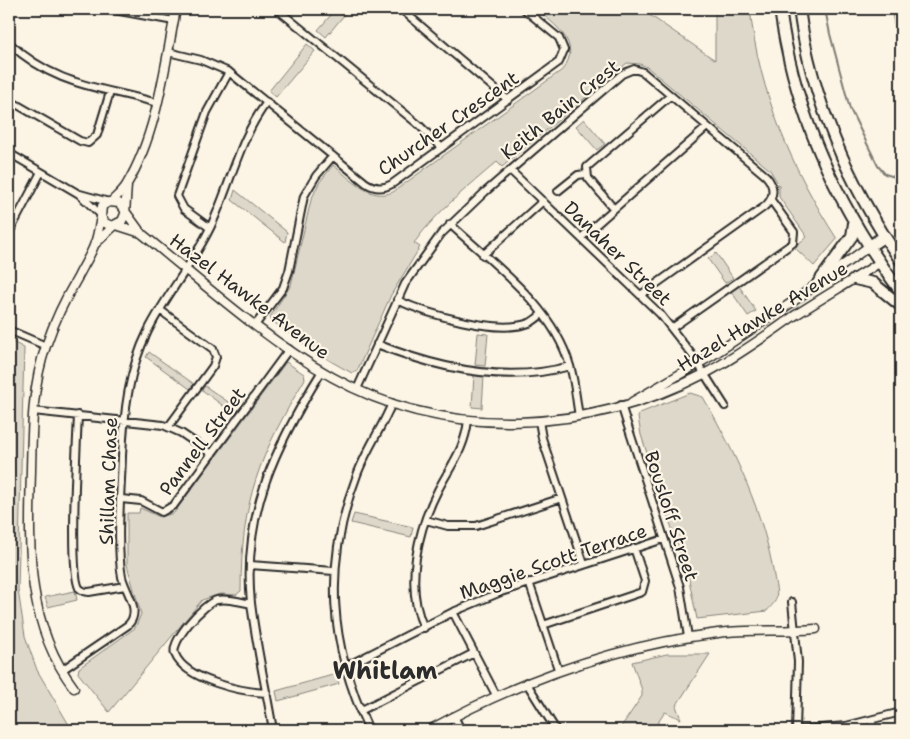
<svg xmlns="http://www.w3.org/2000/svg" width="910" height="739" font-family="'Shantell Sans',sans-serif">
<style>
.green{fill:#ded8ca;stroke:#84827a}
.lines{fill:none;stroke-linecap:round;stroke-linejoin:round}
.stream{stroke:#7d7b74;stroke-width:2}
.minor-casing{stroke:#2b2b2b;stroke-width:10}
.tertiary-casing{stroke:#2b2b2b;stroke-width:11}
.primary-casing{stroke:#2b2b2b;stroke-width:14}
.minor{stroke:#fcf5e5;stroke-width:6}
.tertiary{stroke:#fcf5e5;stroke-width:8}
.primary{stroke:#fcf5e5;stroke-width:10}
.labels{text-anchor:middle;stroke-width:4.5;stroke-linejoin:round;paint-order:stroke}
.street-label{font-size:19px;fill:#2b2b2b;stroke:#fcf5e5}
.district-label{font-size:24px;font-weight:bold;fill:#2b2b2b;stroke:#fcf5e5}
</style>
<rect width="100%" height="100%" fill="#fcf5e5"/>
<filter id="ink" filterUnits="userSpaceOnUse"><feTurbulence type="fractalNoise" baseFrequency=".02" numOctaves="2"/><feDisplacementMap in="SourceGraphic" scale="10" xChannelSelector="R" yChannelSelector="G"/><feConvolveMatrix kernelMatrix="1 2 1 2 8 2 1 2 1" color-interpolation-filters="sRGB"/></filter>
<g filter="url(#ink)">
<path class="green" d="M 336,9 L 349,9 L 326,37 L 318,30 Z
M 536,9 L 641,9 L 715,60 L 715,9 L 750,9 C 759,93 792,169 837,239 L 814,266 L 794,247 L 807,237 L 779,197 L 779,185 L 770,170 L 647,67 L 640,64 L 627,63 L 502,167 L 497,162 C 468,187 437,211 414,243 L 420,247 L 391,295 L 357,371 L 352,373 C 323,358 297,340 271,320 L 270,317 L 291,285 L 311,200 L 319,183 L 333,165 C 350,178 370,202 393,192 L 562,70 C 584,44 554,24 536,9 Z
M 891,9 L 901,9 L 901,57 L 901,56 Z
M 307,44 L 315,51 L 276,97 L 269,91 Z
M 584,119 L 605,144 L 597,150 L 576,126 Z
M 235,190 L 287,232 L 285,242 L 232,200 Z
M 716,253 L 733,278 L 725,283 L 708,259 Z
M 739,286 L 756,311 L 748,316 L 731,291 Z
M 478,333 L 488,334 L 485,366 L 475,365 Z
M 9,340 L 24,348 L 18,590 L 25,636 L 37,670 L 72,730 L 9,730 Z
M 149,352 L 194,384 L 190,389 L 146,357 Z
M 286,362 L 304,374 L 305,379 C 259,456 241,500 241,591 L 236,595 L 220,594 L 202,600 L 109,712 L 78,673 L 79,668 L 135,628 L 141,614 L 127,565 L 127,513 L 139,513 L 140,508 L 160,517 L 174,513 Z
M 474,375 L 484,376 L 482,408 L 472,407 Z
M 205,386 L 234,406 L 230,411 L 202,390 Z
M 690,393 L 703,397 C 735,452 764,513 774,576 C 775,583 778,593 776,599 C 775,603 769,608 767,611 L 697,619 L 689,580 L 641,435 L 638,417 L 640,413 Z
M 354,514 L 413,527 L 411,537 L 351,523 Z
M 75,591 L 77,600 L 48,607 L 45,597 Z
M 667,654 L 710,654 L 676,706 L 681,719 L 665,712 L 653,730 L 619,730 L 642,696 L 642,690 L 632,662 Z
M 336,674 L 339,684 L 278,701 L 276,691 Z"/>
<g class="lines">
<path class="stream" d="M 825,9 L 830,34 L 850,109 L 878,166 L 885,174 L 901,179"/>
<defs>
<path id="minor" d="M 109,9 L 174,21
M 277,9 L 419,125 L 442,148
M 401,9 L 508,100
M 9,43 C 57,87 98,86 157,103
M 168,52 L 201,60 L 229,72 L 366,183 C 375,189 383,189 392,184 L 559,62 L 564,50 L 559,38 L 524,9
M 9,100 L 80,141 L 88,143 L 97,135 L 110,92
M 9,153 L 79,194 L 100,214
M 510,170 L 660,314 L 693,356 L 725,406
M 558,191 L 578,175 L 586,174
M 80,194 L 109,202
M 614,209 L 588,178 L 587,167 L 670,96
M 450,224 C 494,265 553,306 570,366 C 575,382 576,400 579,416
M 210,228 L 184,209 L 177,196 L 207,112 L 229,72
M 9,233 L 41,172
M 582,237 L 707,127
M 483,255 L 543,201
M 397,300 C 427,314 497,335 529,323 C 534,321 538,317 542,314
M 160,310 L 213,349 L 216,357 L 213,366 L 169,426
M 256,324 L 283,288 L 289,271 L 304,196 L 316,176 L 333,156
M 672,328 L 793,243 L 794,232 L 771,200
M 9,330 L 46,346
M 377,344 C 436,368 506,384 570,366
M 357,389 L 405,284 L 441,234 L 485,192 L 622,74 L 634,69 L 643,72 L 766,176 C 775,186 775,198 764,207 L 642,294
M 621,405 L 680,587 L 688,637
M 33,411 L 163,425 L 181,433 L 212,454
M 78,415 C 77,444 69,569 79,588 C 82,591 85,592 89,592 L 125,586
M 539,421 L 542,438 L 584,564
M 121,499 L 141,501 L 162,512 L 174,505 L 289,349
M 426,520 L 448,526 L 476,526 L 562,498
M 250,565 L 334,571
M 529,582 L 558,669
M 792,602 L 798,662 L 796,730
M 251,604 C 241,602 228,598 217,600 C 204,603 170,641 175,654 C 185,680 243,692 267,693
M 453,612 L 496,695
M 543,625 L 642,592 L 645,581 L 634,548
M 424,628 C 404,586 418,529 438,490 C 451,465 465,449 468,420
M 345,667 L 453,612 L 501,592 L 664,539
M 62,670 L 128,625 C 142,611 126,593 122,577 C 116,544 121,491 122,456 C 124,413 128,371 148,331 C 166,295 192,265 210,228 C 231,185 238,140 267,102
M 526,682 L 556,730
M 360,711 L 474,653
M 454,716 L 461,730
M 871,721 L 875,730
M 273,730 C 266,688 256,645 251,603 C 242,513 276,445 322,371
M 369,730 C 329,645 323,564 357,475 C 366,450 382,428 392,403
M 667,730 L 675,728 L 682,730
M 796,730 L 846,726 L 901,712"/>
<path id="tertiary" d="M 112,201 C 117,196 124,190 127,184 C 157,134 165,65 176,9
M 124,209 L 119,203 L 109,202 L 102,206 L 101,217 L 105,223 L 112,226 L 122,221 L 125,214 L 127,185
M 125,211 L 141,233 C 202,282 264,339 332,377 C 447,442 591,433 706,373 C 737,357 765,336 794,316 C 822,298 851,281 879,263
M 116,225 L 141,233
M 95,244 L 115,225
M 632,402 L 713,355 L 791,303 L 868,247
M 74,688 C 25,623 29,547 31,470 C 32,428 32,386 46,346 C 54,322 65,299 78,277 C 83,266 91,255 95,243 C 98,235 99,226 101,217
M 429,730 C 520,680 614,646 718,633 C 750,629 783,632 816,629"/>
<path id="primary" d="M 780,9 C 794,113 839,209 901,292
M 799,9 C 811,98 850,188 901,261
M 868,247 L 885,236
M 855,279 L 873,283 L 901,306
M 818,283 L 852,236 L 854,223"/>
</defs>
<use href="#minor" class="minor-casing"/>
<use href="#tertiary" class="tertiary-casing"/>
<use href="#primary" class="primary-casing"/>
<use href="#minor" class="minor"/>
<use href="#tertiary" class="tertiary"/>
<use href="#primary" class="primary"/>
</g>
</g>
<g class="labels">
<g class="street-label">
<text transform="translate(560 109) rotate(-39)" y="7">Keith Bain Crest</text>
<text transform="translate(448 123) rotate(-35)" y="7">Churcher Crescent</text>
<text transform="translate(618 253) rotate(44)" y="7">Danaher Street</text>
<text transform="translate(250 296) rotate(37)" y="7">Hazel Hawke Avenue</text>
<text transform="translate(762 316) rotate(-31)" y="7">Hazel Hawke Avenue</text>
<text transform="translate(202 441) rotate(-53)" y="7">Pannell Street</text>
<text transform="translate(108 481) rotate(-88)" y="7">Shillam Chase</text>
<text transform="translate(672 516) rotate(72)" y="7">Bousloff Street</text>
<text transform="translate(553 561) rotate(-19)" y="7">Maggie Scott Terrace</text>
</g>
<g class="district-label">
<text x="385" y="679">Whitlam</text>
</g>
</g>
<rect width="910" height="739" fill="none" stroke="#fcf5e5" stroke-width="30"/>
<rect x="15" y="15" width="880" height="709" fill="none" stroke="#2b2b2b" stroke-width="2" filter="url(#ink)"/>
</svg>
